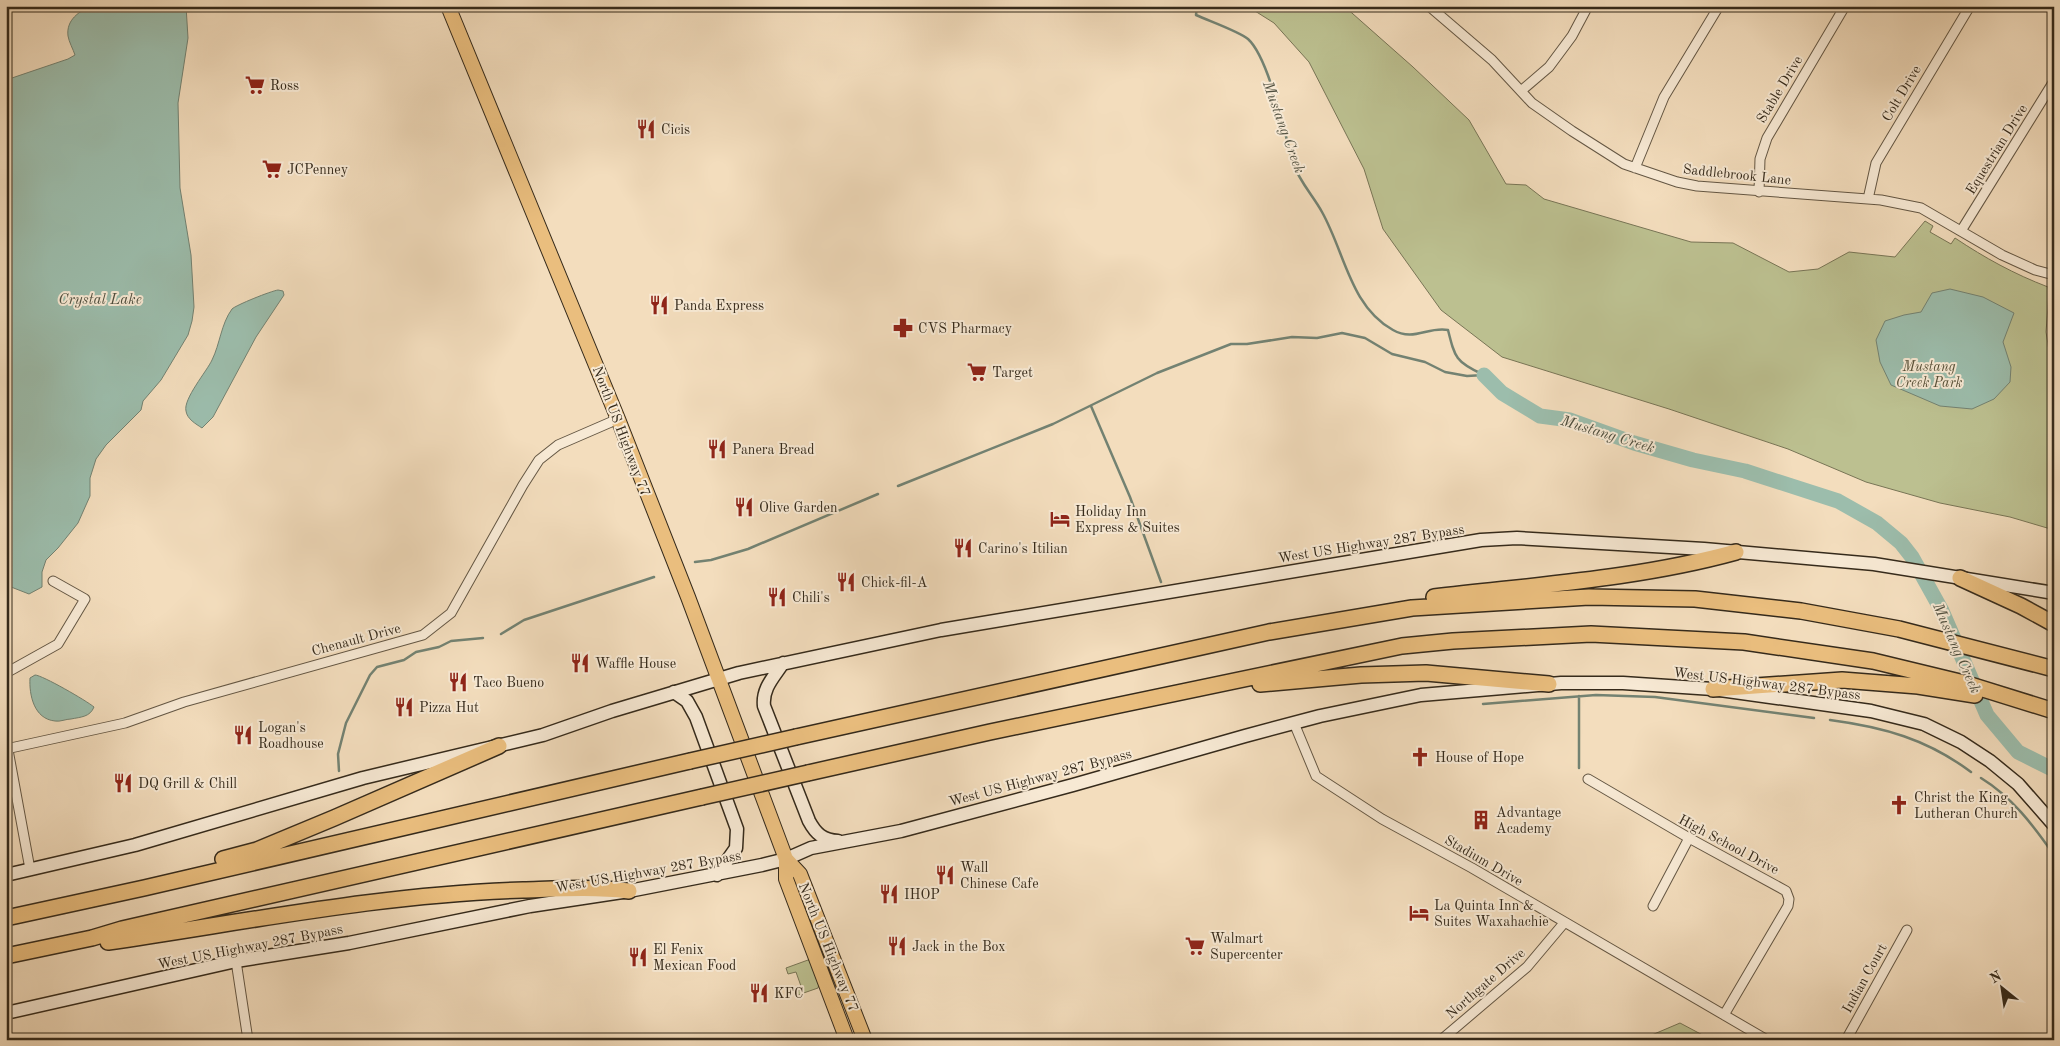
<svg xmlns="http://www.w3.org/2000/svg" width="2060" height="1046" font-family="'Old Standard TT',serif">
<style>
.green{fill:#bcc090;stroke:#787556}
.water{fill:#9cbdac;stroke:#738272}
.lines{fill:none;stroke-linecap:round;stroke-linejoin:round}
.stream{stroke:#738272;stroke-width:2.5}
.river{stroke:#9cbdac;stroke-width:15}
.minor-casing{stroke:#645744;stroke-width:11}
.secondary-casing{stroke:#352a1b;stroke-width:15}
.primary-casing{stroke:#352a1b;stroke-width:16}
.motorway-casing{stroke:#352a1b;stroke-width:18}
.minor{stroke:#f7e9d4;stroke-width:9}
.secondary{stroke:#f7e9d4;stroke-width:12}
.primary{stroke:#eabe7e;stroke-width:14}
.motorway{stroke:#eabe7e;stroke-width:15}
.motorway-bridge-casing{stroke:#352a1b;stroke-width:18;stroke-linecap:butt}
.motorway-bridge{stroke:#eabe7e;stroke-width:15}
.labels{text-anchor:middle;stroke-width:4;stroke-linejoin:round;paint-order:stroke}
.poi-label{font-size:14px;fill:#352a1b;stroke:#f7e9d4;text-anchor:start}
.street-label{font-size:14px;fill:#352a1b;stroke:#f7e9d4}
.park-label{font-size:14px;font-style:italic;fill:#575038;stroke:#f7e9d4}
.water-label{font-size:15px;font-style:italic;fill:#4f4f3f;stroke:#f7e9d4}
</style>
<rect width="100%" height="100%" fill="#f3ddbd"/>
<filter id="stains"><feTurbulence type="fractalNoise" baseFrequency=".004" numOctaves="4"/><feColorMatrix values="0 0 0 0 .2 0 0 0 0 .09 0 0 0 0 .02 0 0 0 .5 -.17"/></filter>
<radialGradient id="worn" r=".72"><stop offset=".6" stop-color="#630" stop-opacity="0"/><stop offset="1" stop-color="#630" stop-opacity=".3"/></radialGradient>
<path class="green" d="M 1247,6 L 1344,6 L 1413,67 L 1469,120 L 1506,184 L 1526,185 L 1544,199 L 1691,242 L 1733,243 L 1789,272 L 1818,269 L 1849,252 L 1895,257 L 1925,221 L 1933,226 L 1930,232 L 1951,244 L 1955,238 C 1985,258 2014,274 2048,287 L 2049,293 L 2046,332 L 2054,382 L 2054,530 L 2010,517 L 1940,503 L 1866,482 L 1788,449 L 1669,409 L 1502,357 L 1441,310 L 1383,229 L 1364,169 L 1309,62 L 1274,23 Z
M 808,960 L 814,963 L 820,980 L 818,988 L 795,996 L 794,993 L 802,989 L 796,972 L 788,974 L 786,968 Z
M 1680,1023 L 1712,1040 L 1640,1040 Z"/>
<path class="water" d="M 92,6 L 186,6 L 188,38 L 178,103 L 180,188 L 191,255 L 194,307 L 192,321 L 188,335 L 161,380 L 143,401 L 141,410 L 106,445 L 96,459 L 90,478 L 90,496 L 78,523 L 58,548 L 46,560 L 42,572 L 42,587 L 29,594 L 6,585 L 6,80 L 68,59 L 75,55 C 73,49 69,42 68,36 C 66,20 79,11 92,6 Z
M 1950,289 L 1983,297 L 2014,313 L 2003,342 L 2011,367 L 2010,382 L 1994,399 L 1972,409 L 1940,406 L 1891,385 L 1880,362 L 1876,340 L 1885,321 L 1904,315 L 1921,312 L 1932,293 Z
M 278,290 L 283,291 L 284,295 L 256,337 L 213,417 L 202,428 C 196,424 187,419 186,411 C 183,399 207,371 212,360 C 220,344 221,324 232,309 C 236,305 271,291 278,290 Z
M 35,675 C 42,675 87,701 94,707 C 90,717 81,717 71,719 C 66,719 60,722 55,721 C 34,719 29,695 30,678 Z"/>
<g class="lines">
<path class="stream" d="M 1197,6 L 1196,15 C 1209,21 1238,31 1248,39 C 1269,58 1285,135 1293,163 C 1299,181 1314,197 1322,212 C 1345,253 1350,306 1393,330 C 1414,342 1428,326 1448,330 C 1455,358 1456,362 1482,374
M 1091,406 L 1130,497 L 1161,582
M 898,486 L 1053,424 L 1157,373 L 1231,344 L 1247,344 L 1292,337 L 1317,338 L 1342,333 L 1365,338 L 1392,354 L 1425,362 L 1445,372 L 1467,376 L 1484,375
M 695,562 L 711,560 L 748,549 L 878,494
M 501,634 L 524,620 L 654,577
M 1483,704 L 1596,695 L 1655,697 L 1814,718
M 1830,720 C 1883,727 1927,739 1971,772
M 1579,768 L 1579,696
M 339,771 L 338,754 L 346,723 L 370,675 L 377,667 L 404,660 L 416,652 L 439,647 L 451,641 L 483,638
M 1981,778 C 2012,797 2033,825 2054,855"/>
<path class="river" d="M 1484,375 L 1502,393 L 1540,416 L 1570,420 L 1634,443 L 1693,460 L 1745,471 L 1838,501 L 1877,523 L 1901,543 L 1912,557 L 1942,611 L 1987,715 L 2018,752 L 2054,770"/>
<defs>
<path id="minor" d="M 1429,6 L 1492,60 L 1532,103 L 1572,131 L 1624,164 L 1677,182 L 1697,186 L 1881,200 L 1921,208 L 2002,255 L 2035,270 L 2054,275
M 1521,91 L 1549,67 L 1572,36 L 1588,6
M 1635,168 L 1664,97 L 1719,6
M 1759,192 L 1760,159 L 1767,138 L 1845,6
M 1868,199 L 1876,163 L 1970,6
M 1961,231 L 2054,81
M 6,673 L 58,644 L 85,599 L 53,581
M 1294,723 L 1316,776 L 1382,819 L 1472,868 L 1767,1040
M 6,739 L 30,869
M 6,749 L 125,723 L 184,702 L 423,635 L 451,613 L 523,485 L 539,460 L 558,445 L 618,419
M 1588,779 L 1689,838 L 1786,891 L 1789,899 L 1788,906 L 1724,1015
M 1653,906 L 1689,838
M 236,961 L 248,1040
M 1441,1040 L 1527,967 L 1564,923
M 1846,1040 L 1907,930"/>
<path id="secondary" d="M 783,663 C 774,677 762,688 764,706 L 809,821 C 816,834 823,840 838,841
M 674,692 L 687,701 L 696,717 L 737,829 L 736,848 L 717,875
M 6,875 L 135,845 L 363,778 L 543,735 L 612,711 L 739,673 L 941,630 L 1481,540 L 1517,538 L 1704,549 L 1874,564 L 2054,593
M 6,1013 L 236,961 L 349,943 L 530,906 L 629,891 L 762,865 L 786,859 L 811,848 L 901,831 L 1073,785 L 1245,736 L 1320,716 L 1421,695 L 1561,683 L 1623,683 L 1713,689 L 1871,711 L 1924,724 L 1961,742 L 1990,761 L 2018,784 L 2054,825"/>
<path id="primary" d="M 448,6 L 618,419 L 688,597 L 786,859 L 800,874 L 865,1040
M 786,859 L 786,879 L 847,1040"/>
<path id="motorway" d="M 1960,578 L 2021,606 L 2054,624
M 1434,597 C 1535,585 1638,579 1736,552
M 1260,684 L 1361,675 L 1426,673 L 1549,684
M 1713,689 L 1842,680 L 1918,686 L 1975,695
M 796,737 L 1269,632 L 1412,608 L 1589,597 L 1695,599 L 1801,611 L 1899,629 L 2054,669
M 808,773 L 990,732 L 1402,646 L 1453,641 L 1591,634 L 1744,642 L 1873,661 L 1964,683 L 2054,711
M 223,859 L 257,850 L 334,818 L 499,746
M 6,918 L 144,888 L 690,761
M 108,942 C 246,922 383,894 523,890 C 559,889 593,887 629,891
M 6,956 L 92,938 L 122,929 L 702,797"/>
</defs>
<use href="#minor" class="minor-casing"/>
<use href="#secondary" class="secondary-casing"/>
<use href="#primary" class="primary-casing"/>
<use href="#motorway" class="motorway-casing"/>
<use href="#minor" class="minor"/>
<use href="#secondary" class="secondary"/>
<use href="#primary" class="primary"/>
<use href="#motorway" class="motorway"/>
<defs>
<path id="motorway-bridge" d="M 690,761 L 796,737
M 702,797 L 808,773"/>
</defs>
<use href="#motorway-bridge" class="motorway-bridge-casing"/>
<use href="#motorway-bridge" class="motorway-bridge"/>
</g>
<defs>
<symbol id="supermarket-bare" viewBox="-9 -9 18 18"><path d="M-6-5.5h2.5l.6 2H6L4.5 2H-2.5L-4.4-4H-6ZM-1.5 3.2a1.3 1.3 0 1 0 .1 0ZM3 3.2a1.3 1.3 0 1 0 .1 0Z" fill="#8f2418" stroke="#f7e9d4" stroke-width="2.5" paint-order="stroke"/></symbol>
<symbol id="restaurant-bare" viewBox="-9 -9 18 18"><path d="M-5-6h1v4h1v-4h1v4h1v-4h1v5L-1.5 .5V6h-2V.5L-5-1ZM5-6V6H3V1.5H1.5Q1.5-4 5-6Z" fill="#8f2418" stroke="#f7e9d4" stroke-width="2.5" paint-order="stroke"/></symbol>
<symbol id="pharmacy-bare" viewBox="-9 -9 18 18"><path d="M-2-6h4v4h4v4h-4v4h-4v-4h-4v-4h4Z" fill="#8f2418" stroke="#f7e9d4" stroke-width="2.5" paint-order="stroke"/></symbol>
<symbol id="hotel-bare" viewBox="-9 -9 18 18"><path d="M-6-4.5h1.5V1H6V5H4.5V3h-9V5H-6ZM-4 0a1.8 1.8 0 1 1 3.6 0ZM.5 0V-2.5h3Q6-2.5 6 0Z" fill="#8f2418" stroke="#f7e9d4" stroke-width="2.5" paint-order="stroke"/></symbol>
<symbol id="church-bare" viewBox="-9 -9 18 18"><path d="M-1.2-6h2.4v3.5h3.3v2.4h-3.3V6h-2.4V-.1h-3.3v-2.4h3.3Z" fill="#8f2418" stroke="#f7e9d4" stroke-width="2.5" paint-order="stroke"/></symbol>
<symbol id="building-bare" viewBox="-9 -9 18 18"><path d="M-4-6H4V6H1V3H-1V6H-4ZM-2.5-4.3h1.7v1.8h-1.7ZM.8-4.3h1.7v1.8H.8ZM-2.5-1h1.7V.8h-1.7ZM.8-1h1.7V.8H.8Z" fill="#8f2418" stroke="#f7e9d4" stroke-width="2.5" paint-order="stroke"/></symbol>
</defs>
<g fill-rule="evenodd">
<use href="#supermarket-bare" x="241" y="71" width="28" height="28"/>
<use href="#restaurant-bare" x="632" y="115" width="28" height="28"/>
<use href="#supermarket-bare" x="258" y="155" width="28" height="28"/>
<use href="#restaurant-bare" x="645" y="291" width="28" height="28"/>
<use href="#pharmacy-bare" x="889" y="314" width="28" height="28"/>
<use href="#supermarket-bare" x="963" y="358" width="28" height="28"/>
<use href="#restaurant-bare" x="703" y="435" width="28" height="28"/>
<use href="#restaurant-bare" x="730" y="493" width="28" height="28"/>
<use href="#hotel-bare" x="1046" y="505" width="28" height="28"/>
<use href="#restaurant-bare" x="949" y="534" width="28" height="28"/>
<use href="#restaurant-bare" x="832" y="568" width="28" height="28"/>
<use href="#restaurant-bare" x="763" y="583" width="28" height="28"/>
<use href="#restaurant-bare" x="566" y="649" width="28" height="28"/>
<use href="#restaurant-bare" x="444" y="668" width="28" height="28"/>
<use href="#restaurant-bare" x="390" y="693" width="28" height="28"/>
<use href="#restaurant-bare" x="229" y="721" width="28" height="28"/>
<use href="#church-bare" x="1406" y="743" width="28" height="28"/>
<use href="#restaurant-bare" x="109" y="769" width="28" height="28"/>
<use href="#church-bare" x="1885" y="791" width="28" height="28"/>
<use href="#building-bare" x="1467" y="806" width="28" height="28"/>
<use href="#restaurant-bare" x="931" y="861" width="28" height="28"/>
<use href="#restaurant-bare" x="875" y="880" width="28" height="28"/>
<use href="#hotel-bare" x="1405" y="899" width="28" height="28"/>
<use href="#restaurant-bare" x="883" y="932" width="28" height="28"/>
<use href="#supermarket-bare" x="1181" y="932" width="28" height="28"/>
<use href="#restaurant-bare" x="624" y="943" width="28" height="28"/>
<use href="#restaurant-bare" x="745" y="979" width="28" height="28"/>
</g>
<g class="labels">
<g class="poi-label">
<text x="270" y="90">Ross</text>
<text x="661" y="134">Cicis</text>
<text x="287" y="174">JCPenney</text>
<text x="674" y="310">Panda Express</text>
<text x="918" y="333">CVS Pharmacy</text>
<text x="992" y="377">Target</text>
<text x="732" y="454">Panera Bread</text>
<text x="759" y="512">Olive Garden</text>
<text x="1075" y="516">Holiday Inn<tspan x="1075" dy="16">Express &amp; Suites</tspan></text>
<text x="978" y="553">Carino's Itilian</text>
<text x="861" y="587">Chick-fil-A</text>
<text x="792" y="602">Chili's</text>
<text x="595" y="668">Waffle House</text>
<text x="473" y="687">Taco Bueno</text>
<text x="419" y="712">Pizza Hut</text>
<text x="258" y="732">Logan's<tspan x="258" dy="16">Roadhouse</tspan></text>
<text x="1435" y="762">House of Hope</text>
<text x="138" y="788">DQ Grill &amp; Chill</text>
<text x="1914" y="802">Christ the King<tspan x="1914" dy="16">Lutheran Church</tspan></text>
<text x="1496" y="817">Advantage<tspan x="1496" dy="16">Academy</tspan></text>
<text x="960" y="872">Wall<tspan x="960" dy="16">Chinese Cafe</tspan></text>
<text x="904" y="899">IHOP</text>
<text x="1434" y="910">La Quinta Inn &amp;<tspan x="1434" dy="16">Suites Waxahachie</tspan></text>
<text x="1210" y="943">Walmart<tspan x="1210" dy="16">Supercenter</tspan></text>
<text x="912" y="951">Jack in the Box</text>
<text x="653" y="954">El Fenix<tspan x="653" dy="16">Mexican Food</tspan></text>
<text x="774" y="998">KFC</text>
</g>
<g class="street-label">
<text transform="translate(1779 89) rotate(-59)" y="5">Stable Drive</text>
<text transform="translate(1901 93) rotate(-59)" y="5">Colt Drive</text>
<text transform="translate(1996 149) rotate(-58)" y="5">Equestrian Drive</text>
<text transform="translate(1737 174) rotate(6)" y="5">Saddlebrook Lane</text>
<text transform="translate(622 431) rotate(69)" y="5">North US Highway 77</text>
<text transform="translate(1371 543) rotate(-9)" y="5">West US Highway 287 Bypass</text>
<text transform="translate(356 639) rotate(-15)" y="5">Chenault Drive</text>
<text transform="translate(1767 683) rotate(7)" y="5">West US Highway 287 Bypass</text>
<text transform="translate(1040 777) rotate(-15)" y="5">West US Highway 287 Bypass</text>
<text transform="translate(1729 844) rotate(28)" y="5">High School Drive</text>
<text transform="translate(1484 860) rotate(30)" y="5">Stadium Drive</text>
<text transform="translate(648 871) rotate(-10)" y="5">West US Highway 287 Bypass</text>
<text transform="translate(250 946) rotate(-11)" y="5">West US Highway 287 Bypass</text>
<text transform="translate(829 947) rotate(68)" y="5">North US Highway 77</text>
<text transform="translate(1864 978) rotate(-61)" y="5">Indian Court</text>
<text transform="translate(1485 983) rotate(-41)" y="5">Northgate Drive</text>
</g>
<g class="park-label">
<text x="1929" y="371">Mustang<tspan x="1929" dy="16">Creek Park</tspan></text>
</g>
<g class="water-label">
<text transform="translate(1284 127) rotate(70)" y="5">Mustang Creek</text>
<text x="100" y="304">Crystal Lake</text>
<text transform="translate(1608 434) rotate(17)" y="5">Mustang Creek</text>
<text transform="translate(1957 648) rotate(66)" y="5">Mustang Creek</text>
</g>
</g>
<rect width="2060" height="1046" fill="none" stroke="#f3ddbd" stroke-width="25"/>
<rect x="8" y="8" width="2045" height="1031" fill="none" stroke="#352a1b" stroke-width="2.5"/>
<rect x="12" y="12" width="2035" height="1021" fill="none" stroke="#352a1b"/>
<g transform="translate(2002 988) rotate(330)" stroke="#f7e9d4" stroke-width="4" paint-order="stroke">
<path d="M0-4L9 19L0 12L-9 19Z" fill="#352a1b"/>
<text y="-8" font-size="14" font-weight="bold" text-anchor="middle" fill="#352a1b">N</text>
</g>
<rect width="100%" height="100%" filter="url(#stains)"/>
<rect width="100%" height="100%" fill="url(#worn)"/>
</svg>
